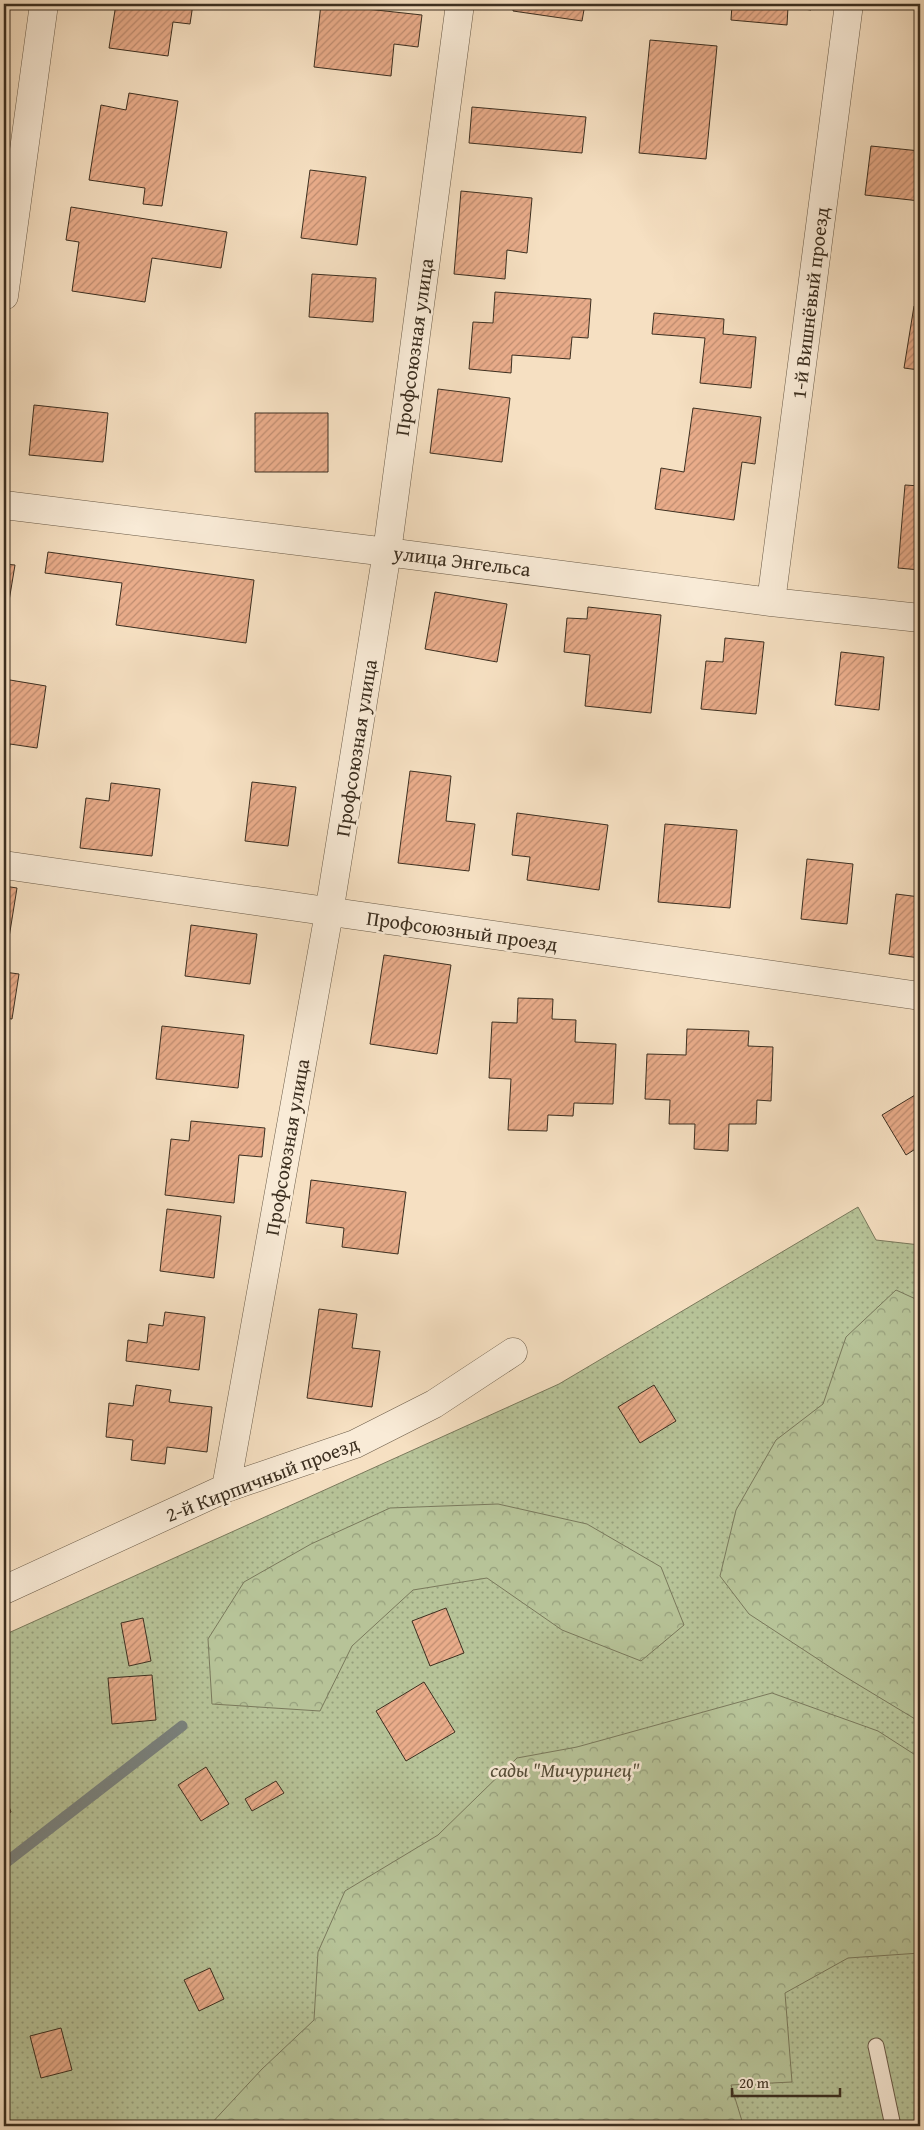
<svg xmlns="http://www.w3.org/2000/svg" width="924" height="2130" font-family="'Gentium Book Plus',serif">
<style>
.grass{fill:url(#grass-dots);stroke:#7a795c}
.forest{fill:url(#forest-crowns);stroke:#7a795c}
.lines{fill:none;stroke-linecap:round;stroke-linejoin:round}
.stream{stroke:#79827f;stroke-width:11}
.building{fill:url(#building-hatch);stroke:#3c2f20}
.lane-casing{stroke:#6a5b48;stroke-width:17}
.street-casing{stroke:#6a5b48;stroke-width:29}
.lane{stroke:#f9ebd7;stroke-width:15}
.street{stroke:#f9ebd7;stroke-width:28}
.labels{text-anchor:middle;stroke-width:5;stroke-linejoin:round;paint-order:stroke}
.street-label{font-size:20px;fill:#3c2f20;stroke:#f9ebd7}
.park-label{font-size:20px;font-style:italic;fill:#554d38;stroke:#f9ebd7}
</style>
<defs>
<pattern id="grass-dots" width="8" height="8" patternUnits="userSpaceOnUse" patternTransform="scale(1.25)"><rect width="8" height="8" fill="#b7c398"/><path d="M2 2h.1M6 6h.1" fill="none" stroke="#969f7c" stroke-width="1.8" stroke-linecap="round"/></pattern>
<pattern id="forest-crowns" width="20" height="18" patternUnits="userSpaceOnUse" patternTransform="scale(1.25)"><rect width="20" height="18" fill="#b7c398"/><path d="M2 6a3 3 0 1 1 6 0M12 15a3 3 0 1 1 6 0" fill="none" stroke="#969f7c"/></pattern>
<pattern id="building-hatch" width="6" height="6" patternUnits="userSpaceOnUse" patternTransform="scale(1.25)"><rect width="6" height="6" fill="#e9ac8a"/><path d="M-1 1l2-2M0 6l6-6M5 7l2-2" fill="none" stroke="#be8c70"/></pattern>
</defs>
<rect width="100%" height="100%" fill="#f6e0c2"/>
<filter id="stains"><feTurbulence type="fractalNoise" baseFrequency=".004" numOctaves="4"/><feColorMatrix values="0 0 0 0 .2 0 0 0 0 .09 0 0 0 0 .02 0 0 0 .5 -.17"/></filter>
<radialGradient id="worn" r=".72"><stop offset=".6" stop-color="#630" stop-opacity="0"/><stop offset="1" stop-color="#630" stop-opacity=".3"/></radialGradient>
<path class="grass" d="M 858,1207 L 876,1240 L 920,1245 L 920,2126 L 4,2126 L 4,1635 L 559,1384 Z"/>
<path class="forest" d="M 896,1290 L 920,1301 L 920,1722 L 839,1673 L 749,1614 L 720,1576 L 736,1510 L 776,1440 L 823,1404 L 846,1337 Z
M 498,1504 L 587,1524 L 661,1567 L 684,1625 L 641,1661 L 562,1630 L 487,1578 L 413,1590 L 352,1646 L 320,1711 L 212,1704 L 208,1639 L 244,1582 L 311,1544 L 390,1508 Z
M 772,1693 L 878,1731 L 920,1758 L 920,1953 L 848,1958 L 785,1993 L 792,2082 L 731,2085 L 742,2121 L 738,2126 L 209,2126 L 262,2069 L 314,2020 L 318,1952 L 345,1891 L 438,1835 L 517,1758 L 577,1747 Z"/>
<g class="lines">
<path class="stream" d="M 4,1864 L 182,1726"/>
</g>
<path class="building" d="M 116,4 L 193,4 L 190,24 L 173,22 L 168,56 L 109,48 Z
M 321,4 L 422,15 L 418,47 L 394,44 L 391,76 L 314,67 Z
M 514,4 L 585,4 L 582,21 L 513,11 Z
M 732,4 L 812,4 L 811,10 L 788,7 L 787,25 L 731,20 Z
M 650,40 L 717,46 L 706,159 L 639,153 Z
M 129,93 L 178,101 L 162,206 L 143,204 L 145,188 L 89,180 L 101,105 L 126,110 Z
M 472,107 L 586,117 L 582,153 L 469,143 Z
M 871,146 L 920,151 L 920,201 L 865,195 Z
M 310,170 L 366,177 L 357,245 L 301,238 Z
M 461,191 L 532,198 L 527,253 L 507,250 L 505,279 L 454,274 Z
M 71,207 L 227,232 L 221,268 L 152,258 L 145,302 L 72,291 L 79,242 L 66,240 Z
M 312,274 L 376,278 L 373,322 L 309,317 Z
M 495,292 L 591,299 L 588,338 L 572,337 L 570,359 L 512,355 L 511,373 L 469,369 L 473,322 L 493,323 Z
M 914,306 L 920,307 L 920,401 L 915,400 L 919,370 L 904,368 Z
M 654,313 L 724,319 L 723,334 L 756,337 L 751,388 L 700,383 L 705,338 L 652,334 Z
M 438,389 L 510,398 L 502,462 L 430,453 Z
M 34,405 L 108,413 L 103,462 L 29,455 Z
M 693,408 L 761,417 L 755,464 L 742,462 L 734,520 L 655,509 L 661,468 L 684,472 Z
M 255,413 L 328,413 L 328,472 L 255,472 Z
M 905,485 L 920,486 L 920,570 L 898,568 Z
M 48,552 L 254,580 L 246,643 L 116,625 L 122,583 L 45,573 Z
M 4,564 L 15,565 L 8,607 L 4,607 Z
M 435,592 L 507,604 L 497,662 L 425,649 Z
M 588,607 L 661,615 L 651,713 L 585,706 L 590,655 L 564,652 L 567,618 L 587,619 Z
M 725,638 L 764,642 L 756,714 L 701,709 L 706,661 L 723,662 Z
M 841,652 L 884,657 L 879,710 L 835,705 Z
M 4,679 L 46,686 L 37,748 L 10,744 L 9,755 L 4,755 Z
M 920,697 L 920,733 L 917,733 Z
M 410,771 L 451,776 L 446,821 L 475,824 L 469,871 L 398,863 Z
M 252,782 L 296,787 L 288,846 L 245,841 Z
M 111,783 L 160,789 L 152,856 L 80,848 L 86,798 L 109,801 Z
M 517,813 L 608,825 L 599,890 L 527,880 L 530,857 L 512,855 Z
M 665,824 L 737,830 L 730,908 L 658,902 Z
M 807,859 L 853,864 L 847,924 L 801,919 Z
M 4,886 L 17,888 L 7,950 L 4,949 Z
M 896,894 L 920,897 L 920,958 L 889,954 Z
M 191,925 L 257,934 L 250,984 L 185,976 Z
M 384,955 L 451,965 L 437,1054 L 370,1044 Z
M 4,972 L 19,974 L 12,1019 L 4,1018 Z
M 518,998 L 553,999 L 552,1019 L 576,1020 L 575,1042 L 616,1044 L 613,1104 L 574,1103 L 573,1116 L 548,1115 L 547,1131 L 508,1130 L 511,1079 L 489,1078 L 492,1022 L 517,1023 Z
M 162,1026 L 244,1035 L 238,1088 L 156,1079 Z
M 687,1029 L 749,1031 L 748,1046 L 773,1047 L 771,1101 L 757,1100 L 756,1124 L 729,1124 L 728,1151 L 694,1149 L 695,1124 L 669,1124 L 670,1100 L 645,1099 L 647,1054 L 686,1055 Z
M 920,1092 L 920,1146 L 906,1155 L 882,1115 Z
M 191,1121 L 265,1128 L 262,1157 L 239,1155 L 234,1203 L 165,1195 L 171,1139 L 189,1141 Z
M 311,1180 L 406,1192 L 398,1254 L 342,1247 L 344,1228 L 306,1223 Z
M 167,1209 L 221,1216 L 214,1278 L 160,1271 Z
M 319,1309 L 357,1314 L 352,1348 L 380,1351 L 372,1407 L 307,1398 Z
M 165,1312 L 205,1317 L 199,1370 L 126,1361 L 128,1340 L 147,1343 L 149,1324 L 163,1326 Z
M 136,1385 L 171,1390 L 169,1402 L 212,1407 L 207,1452 L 167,1447 L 165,1464 L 131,1460 L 133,1440 L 106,1437 L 109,1403 L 133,1406 Z
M 654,1385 L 676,1421 L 640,1443 L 618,1407 Z
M 446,1608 L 464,1653 L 430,1666 L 412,1621 Z
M 143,1618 L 151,1661 L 129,1666 L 121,1623 Z
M 152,1675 L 156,1720 L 112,1724 L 108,1678 Z
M 424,1682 L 455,1732 L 406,1761 L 376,1711 Z
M 206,1767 L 229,1804 L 201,1821 L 178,1785 Z
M 276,1781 L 284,1793 L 252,1811 L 245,1799 Z
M 4,1794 L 11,1812 L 4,1815 Z
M 210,1968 L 224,1999 L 199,2011 L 184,1980 Z
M 61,2028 L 72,2070 L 41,2078 L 30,2036 Z"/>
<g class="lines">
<defs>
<path id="lane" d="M 876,2046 L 893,2126"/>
<path id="street" d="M 4,296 L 44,4
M 4,505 L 387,552 L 771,602 L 920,618
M 771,602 L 849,4
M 4,865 L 920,996
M 226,1488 L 329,913 L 387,552 L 460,4
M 4,1590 L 226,1488 L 355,1444 L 434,1404 L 513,1352"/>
</defs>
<use href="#lane" class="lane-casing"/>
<use href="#street" class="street-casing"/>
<use href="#lane" class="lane"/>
<use href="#street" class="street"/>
</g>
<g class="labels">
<g class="street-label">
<text transform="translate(810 303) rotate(-83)" y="7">1-й Вишнёвый проезд</text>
<text transform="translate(414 347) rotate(-82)" y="7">Профсоюзная улица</text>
<text transform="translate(462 561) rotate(7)" y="7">улица Энгельса</text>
<text transform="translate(356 748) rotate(-81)" y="7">Профсоюзная улица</text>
<text transform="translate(462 931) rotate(8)" y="7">Профсоюзный проезд</text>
<text transform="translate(287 1147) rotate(-80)" y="7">Профсоюзная улица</text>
<text transform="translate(262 1479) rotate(-21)" y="7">2-й Кирпичный проезд</text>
</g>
<g class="park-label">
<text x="565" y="1777">сады "Мичуринец"</text>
</g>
</g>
<rect width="924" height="2130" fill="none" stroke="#f6e0c2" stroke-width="20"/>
<rect x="5" y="5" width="914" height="2120" fill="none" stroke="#3c2f20" stroke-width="2.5"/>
<rect x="10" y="10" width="904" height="2110" fill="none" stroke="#3c2f20"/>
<path d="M732 2088v8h108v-8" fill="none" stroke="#3c2f20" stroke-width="2.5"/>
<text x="739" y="2088" font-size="15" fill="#3c2f20" stroke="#f9ebd7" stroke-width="4" paint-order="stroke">20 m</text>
<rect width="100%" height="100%" filter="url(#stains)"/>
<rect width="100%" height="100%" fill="url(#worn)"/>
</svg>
